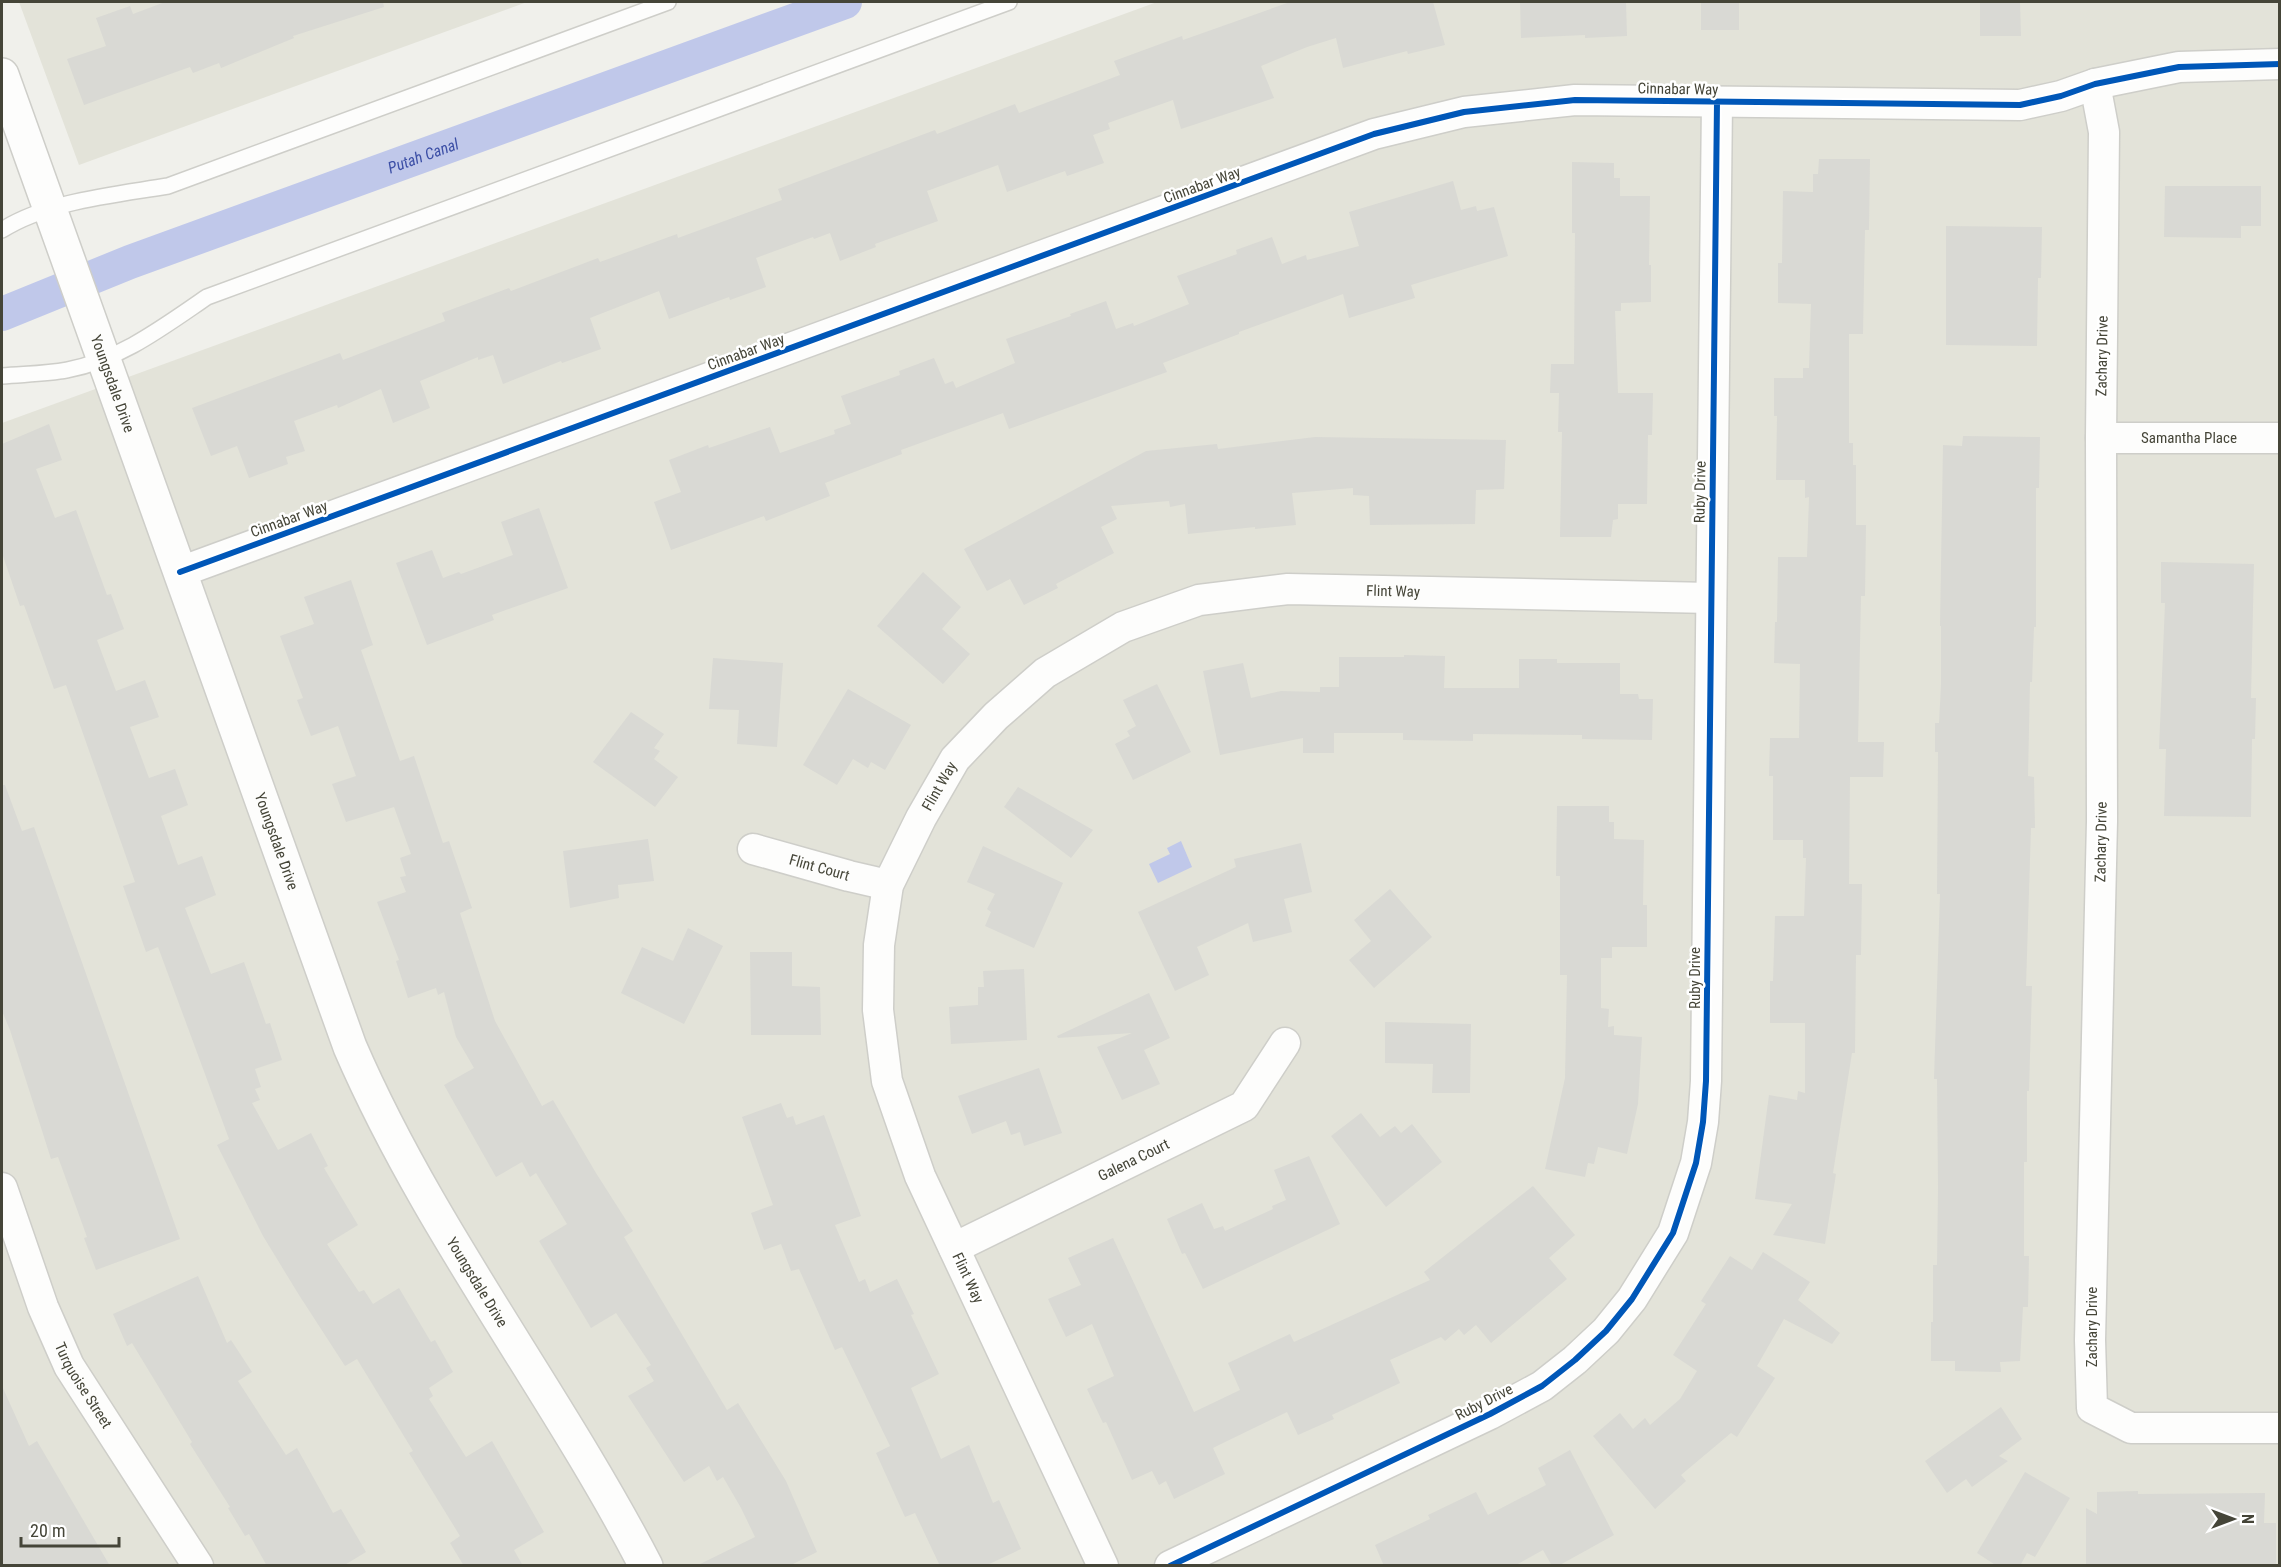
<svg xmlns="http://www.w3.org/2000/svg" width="2281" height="1567" font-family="'Roboto Condensed',sans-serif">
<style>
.residential{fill:#e3e3d9}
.water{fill:#c0c8ea}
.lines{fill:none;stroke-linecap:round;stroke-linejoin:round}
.canal{stroke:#c0c8ea;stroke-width:34}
.building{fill:#d9d9d4}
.service-casing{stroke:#cecec9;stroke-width:18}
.minor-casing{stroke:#cecec9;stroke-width:33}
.tertiary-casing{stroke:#cecec9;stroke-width:36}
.service{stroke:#fdfdfc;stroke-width:15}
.minor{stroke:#fdfdfc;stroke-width:30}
.tertiary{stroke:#fdfdfc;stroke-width:33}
.cycleway-casing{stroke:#fff;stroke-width:10}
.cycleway{stroke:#0057b8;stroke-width:6}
.labels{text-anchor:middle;stroke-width:5;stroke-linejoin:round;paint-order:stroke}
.street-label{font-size:15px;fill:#454538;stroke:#fff}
.water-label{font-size:16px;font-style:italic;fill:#3c4fa6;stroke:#fff}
</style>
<rect width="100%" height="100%" fill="#f0f0eb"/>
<path class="residential" d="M 19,2 L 527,2 L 79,165 Z
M 1157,2 L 2279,2 L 2279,1565 L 2,1566 L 2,423 Z"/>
<path class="water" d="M 1181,841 L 1192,867 L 1158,883 L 1149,864 L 1170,854 L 1167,848 Z"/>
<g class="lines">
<path class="canal" id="s1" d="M 2,314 L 130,262 L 845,2"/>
</g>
<path class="building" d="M 165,2 L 383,2 L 384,7 L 293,36 L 294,38 L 221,68 L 219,63 L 193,73 L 190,67 L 84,105 L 67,59 L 106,46 L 96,18 L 130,6 L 133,14 Z
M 1290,2 L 1433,2 L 1445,45 L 1408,54 L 1407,51 L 1343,68 L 1336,38 L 1307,47 L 1261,66 L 1274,98 L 1181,129 L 1173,100 L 1108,123 L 1110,129 L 1093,135 L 1104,163 L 1067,176 L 1065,171 L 1007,192 L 998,165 L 927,191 L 938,221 L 875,244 L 876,247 L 840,261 L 830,233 L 814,239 L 813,237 L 756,258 L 766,287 L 730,300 L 729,297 L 669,319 L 659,291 L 590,318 L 601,349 L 562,363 L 561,361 L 503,384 L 493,355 L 478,360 L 478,357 L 420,381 L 430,408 L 393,423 L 381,389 L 338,408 L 337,405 L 294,421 L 305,451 L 286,457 L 288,464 L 249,478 L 237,446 L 211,456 L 192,408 L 340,353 L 343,360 L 445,321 L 442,313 L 509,288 L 511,291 L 598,258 L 600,262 L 677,234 L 678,238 L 782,200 L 778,189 L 935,130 L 937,134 L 1015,104 L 1019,113 L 1120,75 L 1114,61 L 1182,36 L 1183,40 Z
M 1520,2 L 1626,2 L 1627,36 L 1585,38 L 1585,35 L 1521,38 Z
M 1701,2 L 1739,2 L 1739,30 L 1701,30 Z
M 1980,2 L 2020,2 L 2021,36 L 1980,36 Z
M 1819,159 L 1870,159 L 1869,230 L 1865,230 L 1863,334 L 1849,334 L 1849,443 L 1853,443 L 1853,465 L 1856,465 L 1856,525 L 1866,525 L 1865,596 L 1861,596 L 1858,742 L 1884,742 L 1883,777 L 1850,777 L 1849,884 L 1862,884 L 1861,955 L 1856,955 L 1855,1053 L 1852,1053 L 1833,1173 L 1836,1174 L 1825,1244 L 1773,1235 L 1792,1204 L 1755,1199 L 1769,1095 L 1797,1100 L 1798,1091 L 1805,1093 L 1805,1023 L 1770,1023 L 1770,981 L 1773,981 L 1775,916 L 1804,916 L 1806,858 L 1803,858 L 1803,840 L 1773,840 L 1773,776 L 1769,776 L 1770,738 L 1799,738 L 1800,664 L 1774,663 L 1775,622 L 1777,622 L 1778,557 L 1807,557 L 1809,497 L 1805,498 L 1805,480 L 1776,480 L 1777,416 L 1774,416 L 1774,378 L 1803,378 L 1803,368 L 1809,368 L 1811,304 L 1778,303 L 1778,263 L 1782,263 L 1783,191 L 1813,192 L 1813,174 L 1818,174 Z
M 1572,162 L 1614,163 L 1614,178 L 1620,178 L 1620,196 L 1650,196 L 1649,265 L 1651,265 L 1651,302 L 1621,303 L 1621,311 L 1615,311 L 1618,393 L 1653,393 L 1652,435 L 1648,435 L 1647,504 L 1618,504 L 1618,519 L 1613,520 L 1611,537 L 1560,537 L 1562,432 L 1558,432 L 1559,393 L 1550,393 L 1551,364 L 1574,364 L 1575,233 L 1572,233 Z
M 1453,181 L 1461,210 L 1476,206 L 1477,211 L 1494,207 L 1508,256 L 1411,285 L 1415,298 L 1349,318 L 1343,294 L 1239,332 L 1239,334 L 1163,363 L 1167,372 L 1009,429 L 1003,413 L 901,450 L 902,454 L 825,483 L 830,496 L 766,521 L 764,516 L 671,550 L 654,502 L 681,492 L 669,460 L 708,445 L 709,448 L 770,427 L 780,453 L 835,434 L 834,430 L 851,424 L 841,396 L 900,375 L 899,371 L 934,358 L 945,384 L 953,381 L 956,388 L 1015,363 L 1006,339 L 1071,316 L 1070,314 L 1106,301 L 1116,329 L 1133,323 L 1134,326 L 1189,304 L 1177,276 L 1237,254 L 1236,250 L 1272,237 L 1282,264 L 1306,255 L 1307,260 L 1359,246 L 1349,212 Z
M 2165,186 L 2261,186 L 2261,226 L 2241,226 L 2241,238 L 2164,237 Z
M 1946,226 L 2042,227 L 2041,278 L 2038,278 L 2037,346 L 1946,345 Z
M 49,424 L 62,460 L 36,469 L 55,518 L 76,510 L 107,595 L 111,594 L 124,629 L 97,640 L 116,691 L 145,680 L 159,717 L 130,727 L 149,778 L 175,769 L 188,805 L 161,816 L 178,865 L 202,856 L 216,895 L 185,908 L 211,974 L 244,962 L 266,1024 L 270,1023 L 282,1060 L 255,1069 L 261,1087 L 255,1089 L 260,1100 L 252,1103 L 278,1150 L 311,1133 L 328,1166 L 324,1168 L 358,1225 L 327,1244 L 359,1292 L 364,1290 L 373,1304 L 399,1288 L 431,1342 L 435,1340 L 453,1372 L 429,1388 L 433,1396 L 429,1399 L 466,1457 L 492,1441 L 544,1532 L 514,1550 L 523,1566 L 464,1566 L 450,1543 L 460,1536 L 409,1453 L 413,1451 L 357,1359 L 345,1366 L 299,1295 L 263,1236 L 217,1145 L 229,1139 L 158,947 L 146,952 L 123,886 L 135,882 L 66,685 L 54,689 L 24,605 L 20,606 L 2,553 L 2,444 Z
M 1963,436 L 2040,437 L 2039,488 L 2036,488 L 2036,627 L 2034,627 L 2032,682 L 2030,682 L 2028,776 L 2034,777 L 2035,828 L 2031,828 L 2026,986 L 2032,986 L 2029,1091 L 2027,1091 L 2027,1162 L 2024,1162 L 2024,1256 L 2029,1256 L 2028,1307 L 2023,1307 L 2020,1361 L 2000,1362 L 2001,1372 L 1955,1371 L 1955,1361 L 1931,1361 L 1931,1322 L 1933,1322 L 1933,1265 L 1937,1265 L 1938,1187 L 1937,1079 L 1934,1079 L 1940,894 L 1937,894 L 1938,752 L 1935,752 L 1935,723 L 1939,723 L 1941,685 L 1941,626 L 1940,626 L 1943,445 L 1962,446 Z
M 1315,437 L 1506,440 L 1504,489 L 1476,490 L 1475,524 L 1370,525 L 1369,496 L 1353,495 L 1353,488 L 1292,493 L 1296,525 L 1255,529 L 1255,527 L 1188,534 L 1185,504 L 1170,507 L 1169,501 L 1111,506 L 1117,519 L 1101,527 L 1114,553 L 1056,584 L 1058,588 L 1024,605 L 1010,579 L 987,591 L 964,549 L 1146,451 L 1217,444 L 1218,449 Z
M 539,508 L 568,588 L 492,615 L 494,620 L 427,645 L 396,563 L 432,550 L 443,578 L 459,572 L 461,574 L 513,555 L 501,522 Z
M 2161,562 L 2254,564 L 2251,698 L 2256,698 L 2255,739 L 2252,739 L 2251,817 L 2164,816 L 2166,749 L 2159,749 L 2165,603 L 2161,603 Z
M 923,572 L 961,607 L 942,629 L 970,654 L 943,684 L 877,626 Z
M 351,580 L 373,645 L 361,650 L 400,761 L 414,756 L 443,843 L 449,841 L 472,908 L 460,913 L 495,1021 L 542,1106 L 553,1100 L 596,1173 L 633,1231 L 624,1237 L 727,1410 L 738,1403 L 786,1481 L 817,1552 L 789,1566 L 696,1566 L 755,1537 L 741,1508 L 723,1477 L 717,1481 L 709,1466 L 684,1482 L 628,1396 L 654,1381 L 646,1368 L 651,1365 L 616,1313 L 591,1328 L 539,1241 L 567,1224 L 536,1173 L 530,1177 L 522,1162 L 496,1177 L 444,1085 L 474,1068 L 456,1037 L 444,992 L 438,995 L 436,988 L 408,998 L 396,961 L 399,960 L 377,902 L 406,892 L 400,877 L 406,876 L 400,858 L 411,854 L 394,807 L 346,822 L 332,784 L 356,776 L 338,726 L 311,736 L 297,700 L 303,698 L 280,636 L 314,624 L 304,597 Z
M 1404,655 L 1445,656 L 1444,688 L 1519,688 L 1519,659 L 1557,659 L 1557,663 L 1620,663 L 1620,694 L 1638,694 L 1639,699 L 1653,699 L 1652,740 L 1582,739 L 1582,735 L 1473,734 L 1473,741 L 1403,740 L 1403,733 L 1334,733 L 1334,753 L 1303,753 L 1303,738 L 1220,755 L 1203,671 L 1243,663 L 1251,698 L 1281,691 L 1320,692 L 1320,687 L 1339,687 L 1339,657 L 1404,657 Z
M 713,658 L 783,663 L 777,747 L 737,744 L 739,710 L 709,709 Z
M 1157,684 L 1191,752 L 1133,780 L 1115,744 L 1130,736 L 1127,731 L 1136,726 L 1123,700 Z
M 848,689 L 911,725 L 885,770 L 871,762 L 868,768 L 853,759 L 837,785 L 803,765 Z
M 631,712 L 664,734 L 654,748 L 660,751 L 654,759 L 678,777 L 655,807 L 593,762 Z
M 2,785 L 5,785 L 22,831 L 34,827 L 180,1239 L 96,1270 L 84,1238 L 87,1237 L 58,1157 L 51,1159 L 10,1030 L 2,1011 Z
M 1018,787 L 1093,830 L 1071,858 L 1004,807 Z
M 1557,806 L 1609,806 L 1609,822 L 1614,822 L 1614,839 L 1644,840 L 1643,905 L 1647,905 L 1647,947 L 1612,947 L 1612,958 L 1601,958 L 1601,1008 L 1609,1009 L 1608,1027 L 1614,1026 L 1614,1035 L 1642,1037 L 1638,1104 L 1627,1154 L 1598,1147 L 1594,1164 L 1588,1163 L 1585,1177 L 1545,1169 L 1565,1078 L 1567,975 L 1560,975 L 1560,876 L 1556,876 Z
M 648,839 L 654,881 L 618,885 L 619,898 L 570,908 L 563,851 Z
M 1301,843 L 1312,892 L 1284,899 L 1292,932 L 1253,942 L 1248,923 L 1197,947 L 1209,975 L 1175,991 L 1138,912 L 1236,867 L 1234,859 Z
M 983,846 L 1063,883 L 1034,948 L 985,926 L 991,912 L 987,909 L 995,894 L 967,882 Z
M 1390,889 L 1432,937 L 1374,988 L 1349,960 L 1371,941 L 1354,920 Z
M 688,928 L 723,946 L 684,1024 L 621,993 L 642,947 L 673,961 Z
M 750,952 L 792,952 L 792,986 L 820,987 L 821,1035 L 751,1035 Z
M 1024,969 L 1027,1040 L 951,1044 L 949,1007 L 978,1005 L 978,987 L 984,987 L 983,971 Z
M 1149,993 L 1170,1038 L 1144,1050 L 1160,1084 L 1122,1100 L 1097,1047 L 1132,1033 L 1058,1038 L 1057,1036 Z
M 1385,1022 L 1471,1024 L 1470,1093 L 1432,1093 L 1433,1064 L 1385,1063 Z
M 1039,1068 L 1062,1133 L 1024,1146 L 1020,1132 L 1011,1135 L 1006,1121 L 972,1134 L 958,1096 Z
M 781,1103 L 787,1118 L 793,1116 L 796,1125 L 824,1115 L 861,1216 L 835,1225 L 859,1282 L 865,1279 L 870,1292 L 897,1279 L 914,1314 L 911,1315 L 939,1374 L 911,1388 L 941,1459 L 969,1445 L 993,1503 L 999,1500 L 1021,1549 L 985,1566 L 940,1566 L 915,1513 L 905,1517 L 876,1453 L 890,1446 L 842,1347 L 835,1350 L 799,1269 L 791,1271 L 781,1244 L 764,1250 L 751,1213 L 773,1205 L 742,1117 Z
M 1361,1113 L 1380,1137 L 1395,1126 L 1401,1133 L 1412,1124 L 1442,1162 L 1386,1207 L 1331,1136 Z
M 1309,1156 L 1340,1224 L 1203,1289 L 1185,1253 L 1182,1254 L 1167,1219 L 1202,1203 L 1214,1229 L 1223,1226 L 1225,1231 L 1273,1209 L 1272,1206 L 1286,1200 L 1274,1170 Z
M 1533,1186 L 1575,1235 L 1549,1258 L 1567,1279 L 1491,1343 L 1476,1325 L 1464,1335 L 1459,1329 L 1445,1341 L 1441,1337 L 1390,1360 L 1400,1383 L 1332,1415 L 1334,1419 L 1298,1435 L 1287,1412 L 1221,1444 L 1213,1448 L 1225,1474 L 1174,1499 L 1166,1481 L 1159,1485 L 1152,1471 L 1132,1480 L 1106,1422 L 1103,1423 L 1087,1389 L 1114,1376 L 1092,1324 L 1066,1337 L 1048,1299 L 1081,1285 L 1068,1258 L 1113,1238 L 1194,1412 L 1240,1390 L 1228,1363 L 1290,1334 L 1294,1342 L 1430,1280 L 1424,1272 Z
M 1763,1252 L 1810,1282 L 1798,1300 L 1840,1333 L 1832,1344 L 1784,1319 L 1757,1366 L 1775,1378 L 1737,1437 L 1731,1433 L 1681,1475 L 1686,1481 L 1655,1509 L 1593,1436 L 1620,1413 L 1633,1429 L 1645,1418 L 1650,1425 L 1680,1399 L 1697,1371 L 1673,1355 L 1706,1304 L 1701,1301 L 1730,1256 L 1752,1270 Z
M 198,1276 L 227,1343 L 231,1340 L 252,1372 L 238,1381 L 286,1455 L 297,1448 L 333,1513 L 341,1509 L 366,1552 L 343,1566 L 267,1566 L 249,1534 L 245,1536 L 228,1508 L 230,1507 L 190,1444 L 192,1442 L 132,1343 L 127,1346 L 113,1314 Z
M 2,1386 L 29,1446 L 37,1441 L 110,1566 L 2,1566 Z
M 2001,1407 L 2022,1439 L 1999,1456 L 2008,1461 L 1972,1487 L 1966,1479 L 1947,1493 L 1925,1461 Z
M 1570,1450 L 1614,1535 L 1558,1566 L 1552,1566 L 1543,1550 L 1514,1566 L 1384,1566 L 1375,1545 L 1430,1519 L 1428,1515 L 1476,1492 L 1488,1515 L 1546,1485 L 1538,1468 Z
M 2025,1472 L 2070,1498 L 2035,1557 L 2027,1553 L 2020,1566 L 1997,1566 L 1977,1553 Z
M 2138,1491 L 2138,1494 L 2265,1493 L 2264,1523 L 2276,1523 L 2276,1566 L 2086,1566 L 2086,1508 L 2097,1514 L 2097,1492 Z"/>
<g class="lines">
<defs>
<path id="service" d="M 2,230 C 48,201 114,195 168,186 L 668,2
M 2,376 C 23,374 46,374 67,370 C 120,360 163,327 207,297 L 1009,2"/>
<g id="minor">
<path d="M 2095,84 L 2104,132 L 2101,438 L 2102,821 L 2090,1340 L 2092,1408 L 2131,1428 L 2280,1428"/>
<path id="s2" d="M 2101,438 L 2280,438"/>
<path d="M 180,572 L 1374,134 L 1464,112 L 1575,100 L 2020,105 L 2061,96 L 2095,84 L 2179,67 L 2280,64"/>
<path id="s3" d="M 753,849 L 849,876 L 888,885"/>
<path id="s4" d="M 2,1188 L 43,1307 L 69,1366 L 198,1566"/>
<path id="s5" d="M 954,1248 L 1244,1106 L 1285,1043"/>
<path id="s6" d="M 1103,1566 L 920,1176 L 887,1081 L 878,1010 L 879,945 L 888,885 L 921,818 L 955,759 L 996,716 L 1045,673 L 1123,627 L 1199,600 L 1288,589 L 1711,598"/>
<path d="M 1170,1566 L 1490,1414 L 1542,1386 L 1575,1360 L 1606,1331 L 1632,1299 L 1673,1233 L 1696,1163 L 1703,1122 L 1706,1081 L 1717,102"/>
</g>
<g id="tertiary">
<path id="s7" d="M 2,75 L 350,1047 C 429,1230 554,1389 646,1566"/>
</g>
</defs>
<use href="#service" class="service-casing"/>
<use href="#minor" class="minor-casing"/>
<use href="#tertiary" class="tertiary-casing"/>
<use href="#service" class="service"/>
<use href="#minor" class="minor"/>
<use href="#tertiary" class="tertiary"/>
<defs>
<path id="cycleway" d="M 180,572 L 1374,134 L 1464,112 L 1575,100 L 2020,105 L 2061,96 L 2095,84 L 2179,67 L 2280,64
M 1170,1566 L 1490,1414 L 1542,1386 L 1575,1360 L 1606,1331 L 1632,1299 L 1673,1233 L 1696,1163 L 1703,1122 L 1706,1081 L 1717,102"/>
</defs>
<use href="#cycleway" class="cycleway-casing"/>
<use href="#cycleway" class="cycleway"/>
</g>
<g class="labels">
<g class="street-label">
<text transform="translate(1678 89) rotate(1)" y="5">Cinnabar Way</text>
<text transform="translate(1202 185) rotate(-20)" y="5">Cinnabar Way</text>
<text transform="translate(746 352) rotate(-20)" y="5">Cinnabar Way</text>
<text transform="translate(2102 356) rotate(-89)" y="5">Zachary Drive</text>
<text dy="5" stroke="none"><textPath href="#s7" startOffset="328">Youngsdale Drive</textPath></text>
<text dy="5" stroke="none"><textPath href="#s2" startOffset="88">Samantha Place</textPath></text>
<text transform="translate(1700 492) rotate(-89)" y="5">Ruby Drive</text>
<text transform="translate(289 519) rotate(-20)" y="5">Cinnabar Way</text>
<text dy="5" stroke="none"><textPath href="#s6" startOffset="1362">Flint Way</textPath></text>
<text dy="5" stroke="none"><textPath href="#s6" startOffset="840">Flint Way</textPath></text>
<text dy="5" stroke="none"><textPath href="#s7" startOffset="814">Youngsdale Drive</textPath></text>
<text transform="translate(2101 842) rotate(-89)" y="5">Zachary Drive</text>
<text dy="5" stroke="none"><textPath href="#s3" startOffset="69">Flint Court</textPath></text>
<text transform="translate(1695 978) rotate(-90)" y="5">Ruby Drive</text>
<text dy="5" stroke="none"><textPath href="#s5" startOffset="200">Galena Court</textPath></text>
<text transform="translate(968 1278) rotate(65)" y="5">Flint Way</text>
<text dy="5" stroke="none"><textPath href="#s7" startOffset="1300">Youngsdale Drive</textPath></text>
<text transform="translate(2092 1327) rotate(-90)" y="5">Zachary Drive</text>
<text dy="5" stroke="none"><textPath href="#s4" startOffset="214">Turquoise Street</textPath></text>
<text transform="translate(1484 1402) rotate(-27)" y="5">Ruby Drive</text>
</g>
<g class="water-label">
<text dy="6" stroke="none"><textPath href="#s1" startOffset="450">Putah Canal</textPath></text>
</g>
</g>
<rect width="2281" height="1567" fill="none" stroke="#454538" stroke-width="6"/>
<g transform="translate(2233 1519) rotate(90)" stroke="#ffffff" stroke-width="4.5" paint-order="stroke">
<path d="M0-4.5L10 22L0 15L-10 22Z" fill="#454538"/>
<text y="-9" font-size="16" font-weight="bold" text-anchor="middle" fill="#454538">N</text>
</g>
<path d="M21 1537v9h98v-9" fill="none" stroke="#454538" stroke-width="3"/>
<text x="30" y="1537" font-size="18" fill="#454538" stroke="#ffffff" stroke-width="4.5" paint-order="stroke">20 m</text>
</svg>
